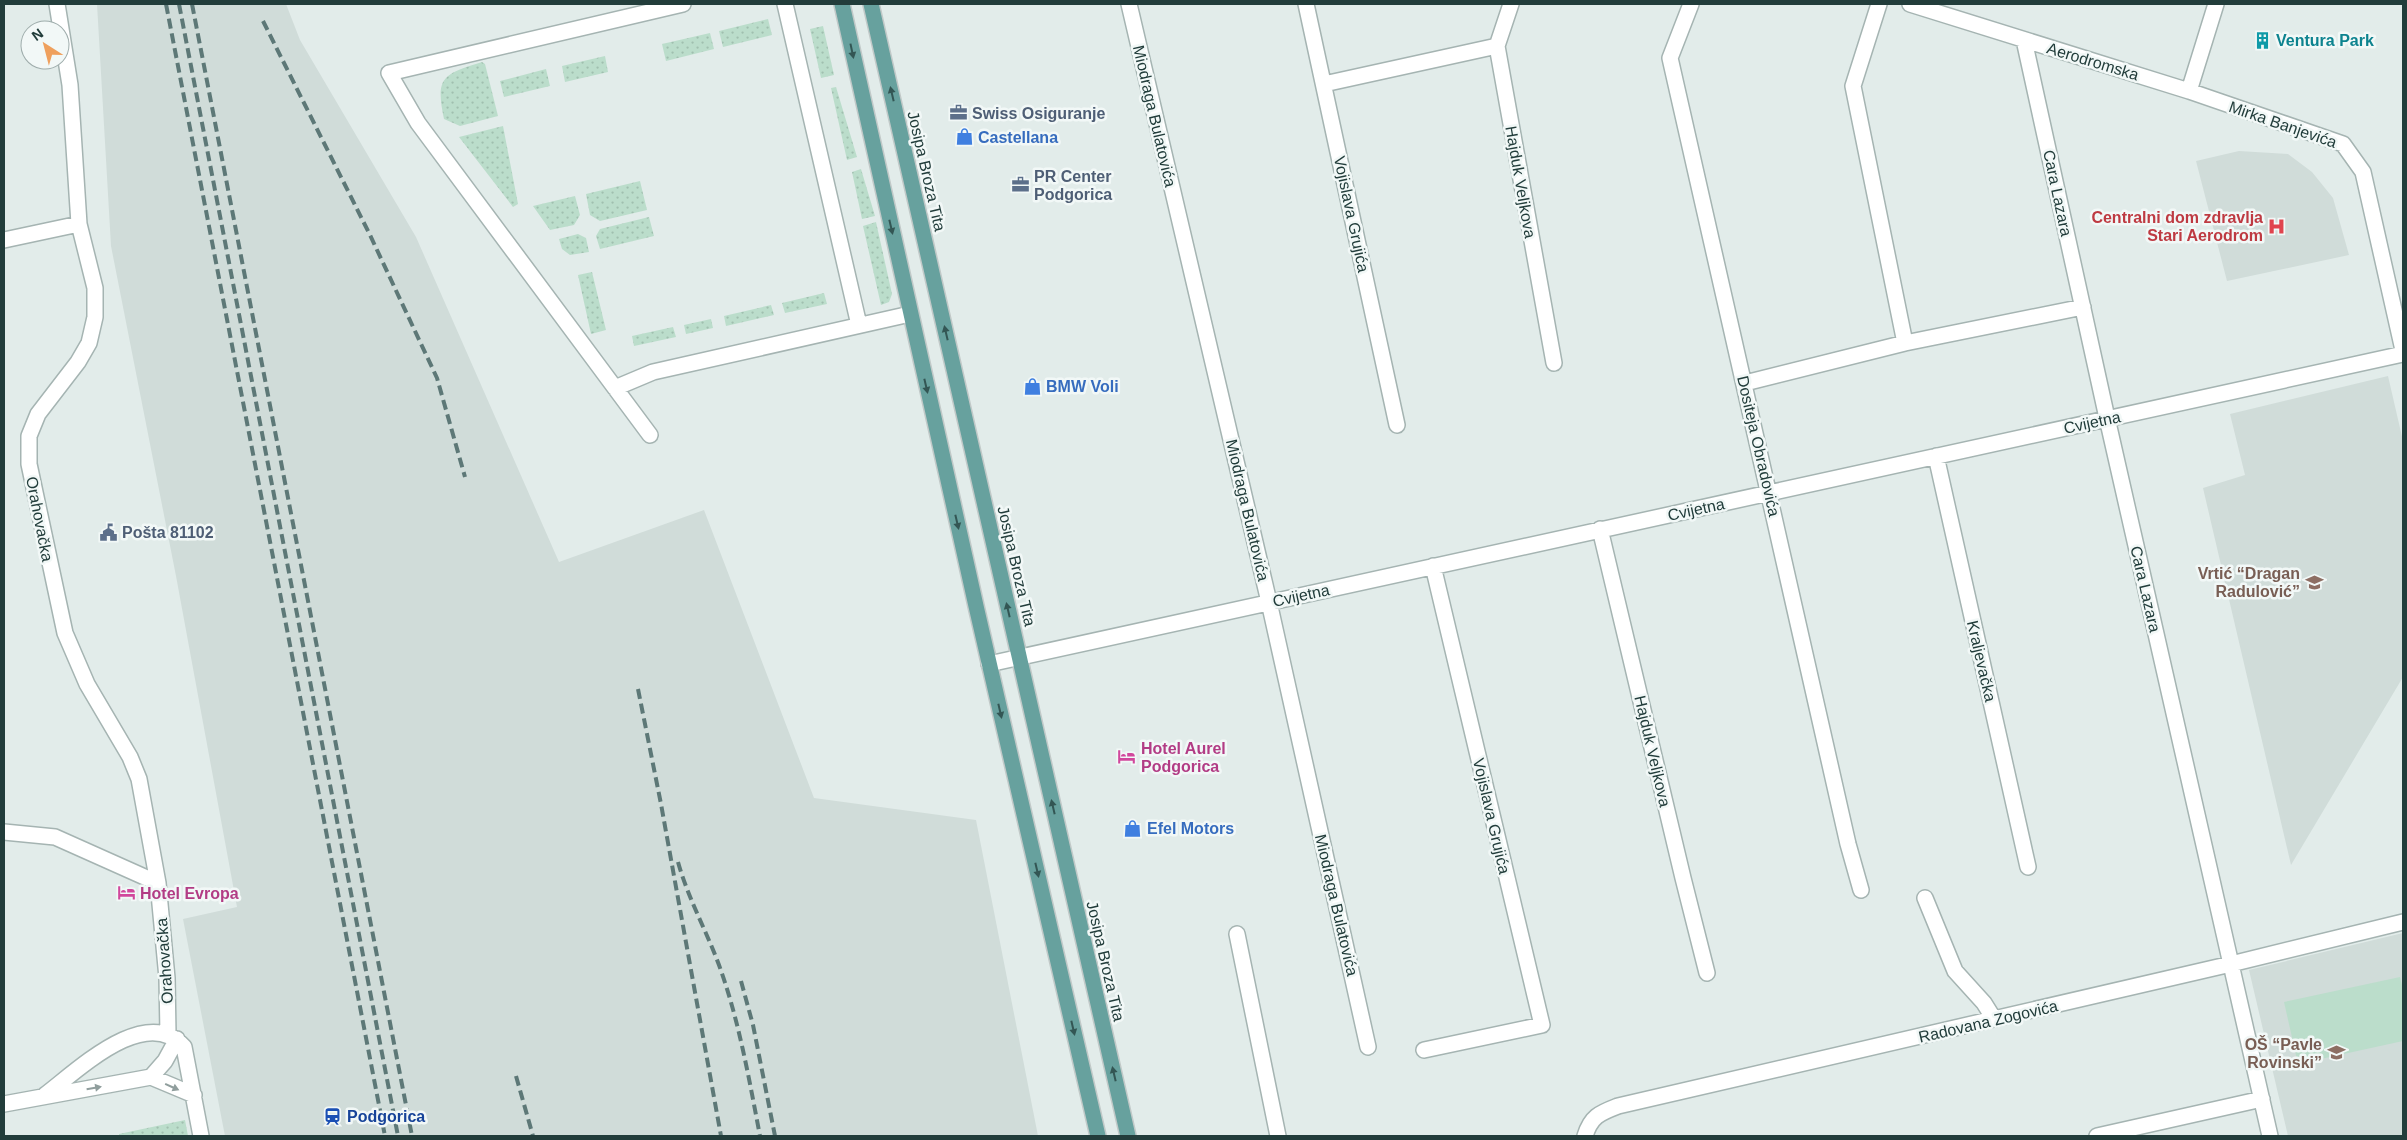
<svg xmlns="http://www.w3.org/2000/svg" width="2407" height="1140" font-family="Arial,sans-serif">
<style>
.built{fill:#d0dcd9}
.grass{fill:url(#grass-dots)}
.pitch{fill:#bbddcb}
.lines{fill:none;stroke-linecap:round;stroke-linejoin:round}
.minor-casing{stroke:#a5b4b2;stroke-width:18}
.primary-casing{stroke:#c1c9c8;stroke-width:18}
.minor{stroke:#fff;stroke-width:15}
.primary{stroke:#67a19e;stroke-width:15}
.rail{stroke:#5d7877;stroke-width:4;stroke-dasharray:10 5;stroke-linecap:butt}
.oneway{fill:#335654}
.oneway2{fill:#909e9d}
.labels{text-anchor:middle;stroke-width:5;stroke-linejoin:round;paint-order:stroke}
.culture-label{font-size:16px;font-weight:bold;fill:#0d838f;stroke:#f2f8f7;text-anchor:start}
.street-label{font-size:16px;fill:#223d3b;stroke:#f2f8f7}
.service-label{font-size:16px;font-weight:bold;fill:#4e5e75;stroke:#f2f8f7;text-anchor:start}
.shop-label{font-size:16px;font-weight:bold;fill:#366cbe;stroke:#f2f8f7;text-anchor:start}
.health-label{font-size:16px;font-weight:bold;fill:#be3a42;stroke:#f2f8f7;text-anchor:end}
.education-label{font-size:16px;font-weight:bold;fill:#785e54;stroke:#f2f8f7;text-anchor:end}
.hotel-label{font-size:16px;font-weight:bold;fill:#b23c85;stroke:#f2f8f7;text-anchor:start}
.transit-label{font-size:16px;font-weight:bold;fill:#164399;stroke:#f2f8f7;text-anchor:start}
</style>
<defs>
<pattern id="grass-dots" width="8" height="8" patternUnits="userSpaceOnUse" patternTransform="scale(1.25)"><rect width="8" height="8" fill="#bbddcb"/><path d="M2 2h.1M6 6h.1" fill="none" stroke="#a0bfaf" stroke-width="1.8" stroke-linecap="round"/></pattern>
</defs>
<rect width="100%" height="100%" fill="#e2ecea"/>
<path class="built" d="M 97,4 L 286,4 L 300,40 L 416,237 L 559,562 L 704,510 L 814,798 L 976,820 L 1038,1136 L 225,1136 L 183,919 L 237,907 L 176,576 L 111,246 Z
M 2239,151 L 2288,154 L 2312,172 L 2333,198 L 2349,255 L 2227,281 L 2196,161 Z
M 2388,376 L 2403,441 L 2403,677 L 2291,865 L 2203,488 L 2245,475 L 2230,414 Z
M 2403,933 L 2403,1136 L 2288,1136 L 2249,970 Z"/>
<path class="grass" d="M 768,19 L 772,35 L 723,47 L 719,31 Z
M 823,26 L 834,75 L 821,78 L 810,29 Z
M 710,33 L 714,49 L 666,61 L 662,44 Z
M 605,56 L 608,72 L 565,82 L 562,66 Z
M 482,62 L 485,64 L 498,116 L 460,126 L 444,119 C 435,77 443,74 482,62 Z
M 546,69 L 550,86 L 504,97 L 500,81 Z
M 836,87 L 857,157 L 847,160 L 831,88 Z
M 503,126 L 518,204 L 513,207 L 459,137 Z
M 861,169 L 875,216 L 862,219 L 852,172 Z
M 640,181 L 647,210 L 600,221 L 590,215 L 586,194 Z
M 575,196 L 580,215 L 574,225 L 550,230 L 533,206 Z
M 649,217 L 654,236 L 600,249 L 596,236 L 600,229 Z
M 876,222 L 892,294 L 889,302 L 881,305 L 863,226 Z
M 578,234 L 586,238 L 589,252 L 570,255 L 562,249 L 559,239 Z
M 592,272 L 606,330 L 591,334 L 578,275 Z
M 824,293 L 827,304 L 785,313 L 782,303 Z
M 771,305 L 774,315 L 726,326 L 724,316 Z
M 711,319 L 713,328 L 686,334 L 684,325 Z
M 673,327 L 676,337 L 634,346 L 632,336 Z
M 185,1120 L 188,1136 L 119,1136 L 119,1134 Z"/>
<path class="pitch" d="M 2400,977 L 2403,989 L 2403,1041 L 2298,1064 L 2284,1002 Z"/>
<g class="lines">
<defs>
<path id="minor" d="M 57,4 L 70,85 L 79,224 L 95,288 L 95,317 L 89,343 L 78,362 L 38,414 L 29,436 L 29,464 L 65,633 L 87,684 L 130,757 L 139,779 L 158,883 L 167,978 L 168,1034
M 785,4 L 859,325
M 1129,4 L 1269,602 L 1368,1047
M 1306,4 L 1397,425
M 1511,4 L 1497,46 L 1554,363
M 1691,4 L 1670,58 L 1848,844 L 1861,890
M 1910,4 L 2189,91 L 2216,4
M 2024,40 L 2107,418 L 2270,1136
M 1324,84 L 1497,46
M 2189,91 L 2343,144 L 2363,172 L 2403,350
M 4,240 L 79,224
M 1905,343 L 2083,307
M 1745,383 L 1905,343 L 1853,86 L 1879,4
M 615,388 L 653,372 L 910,314
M 650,435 L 418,123 L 389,73 L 683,4
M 1936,456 L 2028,867
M 1600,529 L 1683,878 L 1707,973
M 989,664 L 2403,354
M 4,832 L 55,837 L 158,883
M 1925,898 L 1955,971 L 1984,1003 L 1994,1019
M 1237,934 L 1278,1136
M 1424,1050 L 1542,1025 L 1433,566
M 151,1077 L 194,1095
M 45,1095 C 77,1071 146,1003 184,1047 L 201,1136
M 4,1104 L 151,1077 L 165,1061 L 177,1039
M 1585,1136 C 1591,1116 1600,1113 1618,1106 L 2231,964 L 2403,922
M 2097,1136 L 2262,1099"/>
<path id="primary" d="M 842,4 L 976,606 L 1098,1136
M 871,4 L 1128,1136"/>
</defs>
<use href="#minor" class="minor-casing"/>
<use href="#primary" class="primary-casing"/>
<use href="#minor" class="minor"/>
<use href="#primary" class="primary"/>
<path class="rail" d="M 166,4 L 385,1136
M 179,4 L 398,1136
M 192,4 L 412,1136
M 263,21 L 370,235 L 437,378 L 465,477
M 638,689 L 661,804 L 721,1136
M 678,862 C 688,898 706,930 719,965 C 739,1020 749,1079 760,1136
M 741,981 L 753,1025 L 775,1136
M 516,1076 L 533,1136"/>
</g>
<defs><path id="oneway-solid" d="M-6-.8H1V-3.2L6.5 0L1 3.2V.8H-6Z" transform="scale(1.25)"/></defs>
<g class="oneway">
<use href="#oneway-solid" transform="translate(852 51) rotate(78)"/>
<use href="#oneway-solid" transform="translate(892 94) rotate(-103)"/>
<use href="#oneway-solid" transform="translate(891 227) rotate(77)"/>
<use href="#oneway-solid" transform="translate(946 333) rotate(-103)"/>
<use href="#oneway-solid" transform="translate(926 386) rotate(77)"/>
<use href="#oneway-solid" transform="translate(957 522) rotate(77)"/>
<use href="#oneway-solid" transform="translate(1008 610) rotate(-103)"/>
<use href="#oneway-solid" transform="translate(1000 711) rotate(77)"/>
<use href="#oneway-solid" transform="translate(1053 807) rotate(-103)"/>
<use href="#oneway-solid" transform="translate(1037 870) rotate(77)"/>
<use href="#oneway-solid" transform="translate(1073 1028) rotate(77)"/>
<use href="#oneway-solid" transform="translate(1114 1074) rotate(-103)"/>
</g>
<g class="oneway2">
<use href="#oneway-solid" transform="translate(172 1087) rotate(24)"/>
<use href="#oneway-solid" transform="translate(94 1088) rotate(-10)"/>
</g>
<defs>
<symbol id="building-bare" viewBox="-9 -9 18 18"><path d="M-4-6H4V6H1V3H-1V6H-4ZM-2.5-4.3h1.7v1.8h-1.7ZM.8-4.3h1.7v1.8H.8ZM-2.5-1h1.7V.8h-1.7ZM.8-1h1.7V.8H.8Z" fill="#0f9aa8" stroke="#f2f8f7" stroke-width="2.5" paint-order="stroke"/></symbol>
<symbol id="office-bare" viewBox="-9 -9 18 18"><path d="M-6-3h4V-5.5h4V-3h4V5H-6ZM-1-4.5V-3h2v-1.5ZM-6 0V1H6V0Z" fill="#5c6f8a" stroke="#f2f8f7" stroke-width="2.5" paint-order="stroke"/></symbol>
<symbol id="shop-bare" viewBox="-9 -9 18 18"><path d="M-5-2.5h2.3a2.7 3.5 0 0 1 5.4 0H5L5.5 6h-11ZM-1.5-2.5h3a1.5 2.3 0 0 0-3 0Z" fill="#3f7fe0" stroke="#f2f8f7" stroke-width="2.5" paint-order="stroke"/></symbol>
<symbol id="hospital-bare" viewBox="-9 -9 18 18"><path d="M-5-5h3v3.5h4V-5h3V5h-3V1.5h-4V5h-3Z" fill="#e0444e" stroke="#f2f8f7" stroke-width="2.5" paint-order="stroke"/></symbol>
<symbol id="civic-bare" viewBox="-9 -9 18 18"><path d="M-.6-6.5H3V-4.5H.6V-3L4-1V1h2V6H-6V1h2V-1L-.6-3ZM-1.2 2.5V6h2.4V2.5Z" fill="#5c6f8a" stroke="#f2f8f7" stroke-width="2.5" paint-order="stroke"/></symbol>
<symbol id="school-bare" viewBox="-9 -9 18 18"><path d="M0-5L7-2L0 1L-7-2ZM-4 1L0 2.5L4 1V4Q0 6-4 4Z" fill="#8d6e63" stroke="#f2f8f7" stroke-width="2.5" paint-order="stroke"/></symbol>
<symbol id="hotel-bare" viewBox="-9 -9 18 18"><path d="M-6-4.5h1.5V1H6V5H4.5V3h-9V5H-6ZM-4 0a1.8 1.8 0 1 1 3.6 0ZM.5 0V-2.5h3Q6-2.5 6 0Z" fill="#d1479c" stroke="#f2f8f7" stroke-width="2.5" paint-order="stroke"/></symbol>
<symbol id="station-bare" viewBox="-9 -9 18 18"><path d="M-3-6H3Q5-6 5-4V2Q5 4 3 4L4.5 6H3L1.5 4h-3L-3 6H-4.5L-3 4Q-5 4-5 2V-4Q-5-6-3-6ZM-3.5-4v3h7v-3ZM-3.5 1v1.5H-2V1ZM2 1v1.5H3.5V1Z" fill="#1a4fb4" stroke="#f2f8f7" stroke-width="2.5" paint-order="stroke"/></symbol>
</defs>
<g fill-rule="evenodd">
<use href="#building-bare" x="2250" y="28" width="25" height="25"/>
<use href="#office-bare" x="946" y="100" width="25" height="25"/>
<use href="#shop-bare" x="952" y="124" width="25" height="25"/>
<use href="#office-bare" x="1008" y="172" width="25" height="25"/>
<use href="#hospital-bare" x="2264" y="214" width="25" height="25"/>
<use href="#shop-bare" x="1020" y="374" width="25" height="25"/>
<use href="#civic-bare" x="96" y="520" width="25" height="25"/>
<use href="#school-bare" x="2302" y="570" width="25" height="25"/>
<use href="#hotel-bare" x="1114" y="744" width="25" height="25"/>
<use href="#shop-bare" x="1120" y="816" width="25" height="25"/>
<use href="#hotel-bare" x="114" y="880" width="25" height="25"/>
<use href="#school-bare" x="2324" y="1040" width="25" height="25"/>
<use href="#station-bare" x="320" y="1104" width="25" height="25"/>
</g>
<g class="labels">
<g class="culture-label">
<text x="2276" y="46">Ventura Park</text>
</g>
<g class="street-label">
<text transform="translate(2093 61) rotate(17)" y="6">Aerodromska</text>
<text transform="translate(1155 116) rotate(77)" y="6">Miodraga Bulatovića</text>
<text transform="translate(2283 124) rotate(19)" y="6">Mirka Banjevića</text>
<text transform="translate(927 171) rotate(77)" y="6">Josipa Broza Tita</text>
<text transform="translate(1521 182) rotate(80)" y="6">Hajduk Veljkova</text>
<text transform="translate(2058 193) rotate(78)" y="6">Cara Lazara</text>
<text transform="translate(1352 214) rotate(78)" y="6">Vojislava Grujića</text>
<text transform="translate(2092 422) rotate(-12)" y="6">Cvijetna</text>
<text transform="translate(1759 446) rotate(77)" y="6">Dositeja Obradovića</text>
<text transform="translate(1696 509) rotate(-12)" y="6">Cvijetna</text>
<text transform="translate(1248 510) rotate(77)" y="6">Miodraga Bulatovića</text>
<text transform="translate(40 519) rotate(79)" y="6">Orahovačka</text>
<text transform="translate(1017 566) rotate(77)" y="6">Josipa Broza Tita</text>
<text transform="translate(2146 589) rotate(77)" y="6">Cara Lazara</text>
<text transform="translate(1301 595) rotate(-12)" y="6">Cvijetna</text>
<text transform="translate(1982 661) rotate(77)" y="6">Kraljevačka</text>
<text transform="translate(1653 751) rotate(77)" y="6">Hajduk Veljkova</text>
<text transform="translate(1492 816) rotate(77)" y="6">Vojislava Grujića</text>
<text transform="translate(1337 905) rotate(77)" y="6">Miodraga Bulatovića</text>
<text transform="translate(164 961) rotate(-94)" y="6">Orahovačka</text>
<text transform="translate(1106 961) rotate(77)" y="6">Josipa Broza Tita</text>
<text transform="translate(1988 1021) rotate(-13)" y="6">Radovana Zogovića</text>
</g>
<g class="service-label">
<text x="972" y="119">Swiss Osiguranje</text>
<text x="1034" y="182">PR Center<tspan x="1034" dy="18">Podgorica</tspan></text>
<text x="122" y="538">Pošta 81102</text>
</g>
<g class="shop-label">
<text x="978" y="143">Castellana</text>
<text x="1046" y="392">BMW Voli</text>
<text x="1147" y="834">Efel Motors</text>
</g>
<g class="health-label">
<text x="2263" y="223">Centralni dom zdravlja<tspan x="2263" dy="18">Stari Aerodrom</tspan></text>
</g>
<g class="education-label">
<text x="2300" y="579">Vrtić “Dragan<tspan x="2300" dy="18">Radulović”</tspan></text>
<text x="2322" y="1050">OŠ “Pavle<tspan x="2322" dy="18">Rovinski”</tspan></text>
</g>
<g class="hotel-label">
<text x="1141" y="754">Hotel Aurel<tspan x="1141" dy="18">Podgorica</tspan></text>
<text x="140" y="899">Hotel Evropa</text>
</g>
<g class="transit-label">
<text x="347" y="1122">Podgorica</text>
</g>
</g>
<rect width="2407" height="1140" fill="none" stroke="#223d3b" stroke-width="10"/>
<g transform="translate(45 45) rotate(324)"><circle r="24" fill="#f2f8f7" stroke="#9fadac"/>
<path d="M0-4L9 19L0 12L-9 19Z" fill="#efa05d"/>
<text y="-8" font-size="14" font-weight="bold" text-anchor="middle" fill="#223d3b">N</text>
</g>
</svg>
